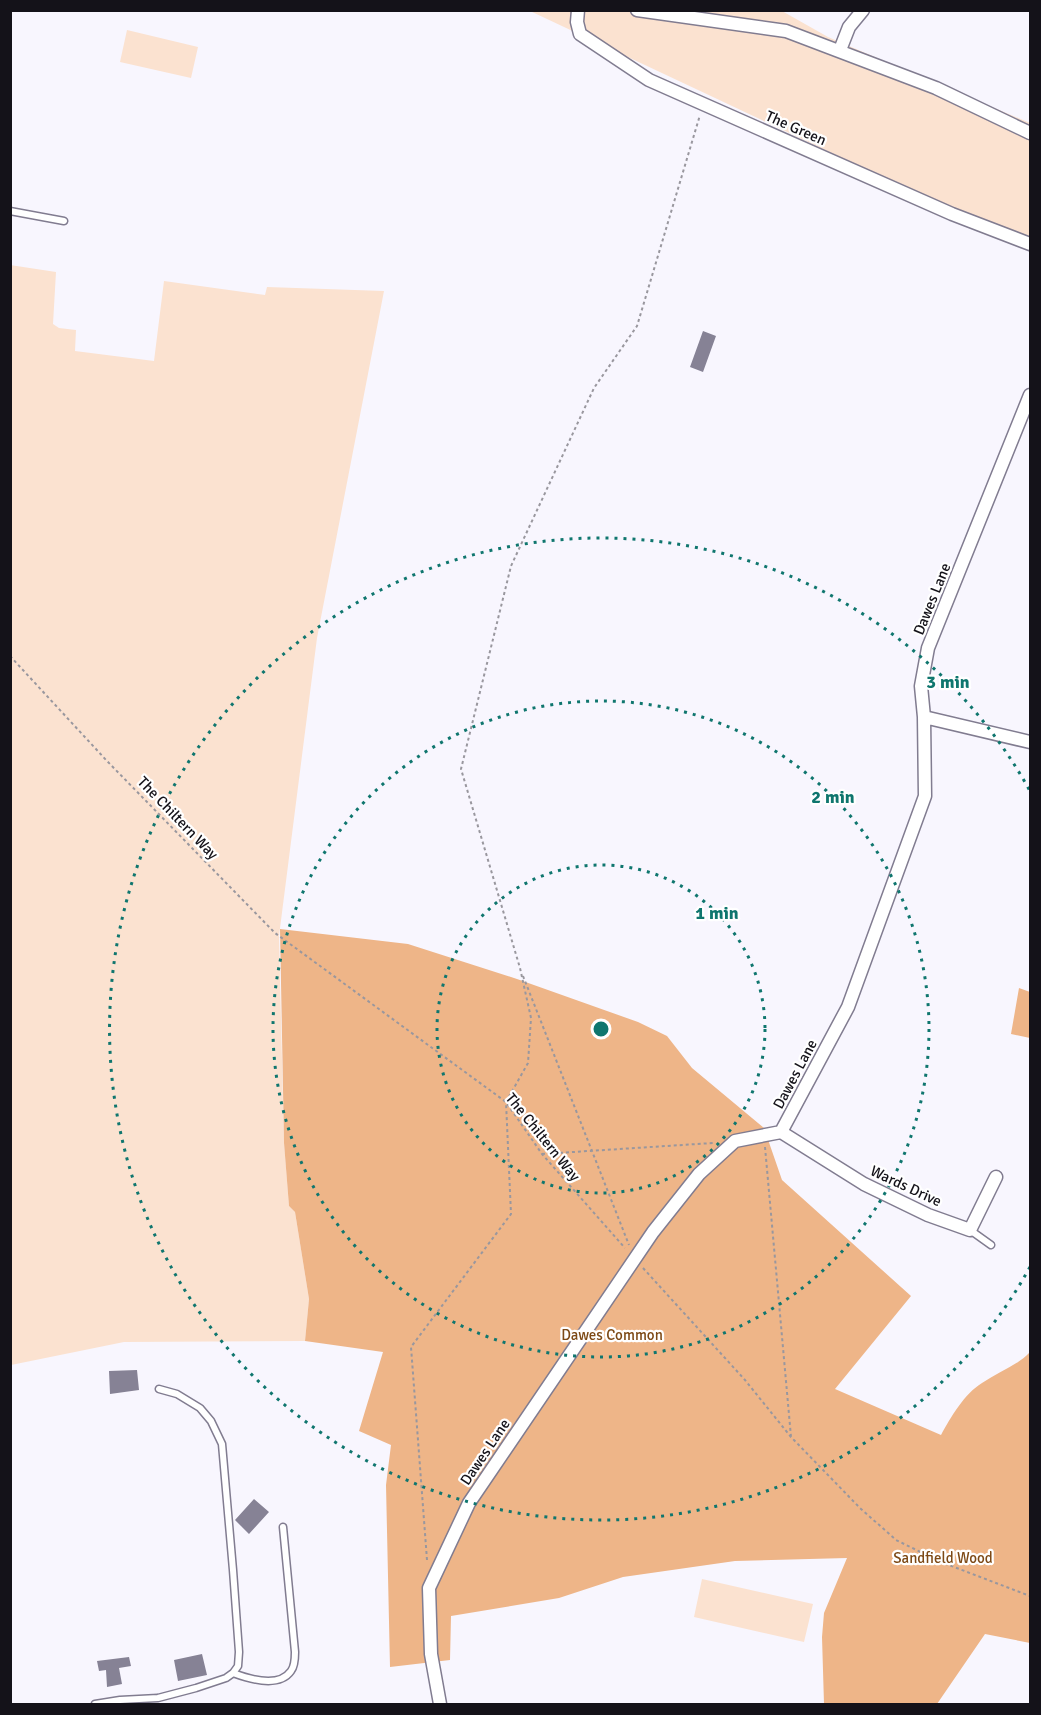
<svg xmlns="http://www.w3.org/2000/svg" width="1041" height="1715" font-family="Signika,sans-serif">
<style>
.green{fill:#fbe2d0}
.forest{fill:#eeb588}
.building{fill:#868295}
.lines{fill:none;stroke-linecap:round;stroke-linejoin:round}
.lane-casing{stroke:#817c90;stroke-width:9}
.street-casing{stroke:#817c90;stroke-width:15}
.path{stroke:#99979e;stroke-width:2;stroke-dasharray:3 3;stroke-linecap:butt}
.lane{stroke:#fff;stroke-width:6}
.street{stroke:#fff;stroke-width:12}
.ring{fill:none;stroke:#0f766e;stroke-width:3;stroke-dasharray:3 6}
.labels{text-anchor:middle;stroke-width:4.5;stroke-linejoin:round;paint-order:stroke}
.street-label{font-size:15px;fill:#141219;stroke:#fff}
.park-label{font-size:15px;fill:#7d4915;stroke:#fff}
.centre{fill:#0f766e;stroke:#fff;stroke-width:3}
.ring-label{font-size:18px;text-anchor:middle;font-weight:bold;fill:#0f766e;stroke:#fff;stroke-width:4.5;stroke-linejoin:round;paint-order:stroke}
</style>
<rect width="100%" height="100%" fill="#f8f6fe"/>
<path class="green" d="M 530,11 L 782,11 L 828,37 L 1030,123 L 1030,238 L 938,203 Z
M 127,30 L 198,47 L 191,78 L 120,62 Z
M 10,265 L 56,272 L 53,324 L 59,328 L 76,330 L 75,351 L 154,361 L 164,281 L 265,295 L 267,287 L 384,291 L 317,638 L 279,936 L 284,1143 L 289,1206 L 295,1212 L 309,1299 L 305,1341 L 124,1342 L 11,1365 Z
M 702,1579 L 813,1604 L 804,1642 L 694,1617 Z"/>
<path class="forest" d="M 280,929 L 408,944 L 517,979 L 638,1022 L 667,1036 L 692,1068 L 764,1128 L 782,1180 L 911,1296 L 835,1389 L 941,1435 C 951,1417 964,1394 982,1383 C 998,1372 1017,1366 1030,1352 L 1030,1643 L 985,1634 L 937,1704 L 824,1704 L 822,1637 L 824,1613 L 847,1558 L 735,1561 L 623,1577 L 559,1598 L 451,1616 L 450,1660 L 390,1667 L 386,1485 L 391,1445 L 359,1431 L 383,1352 L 305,1341 L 309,1299 L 295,1212 L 289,1206 L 284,1143 Z
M 1019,988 L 1030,992 L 1030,1038 L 1011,1034 Z"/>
<path class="building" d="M 703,331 L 716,336 L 703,372 L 690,367 Z
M 137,1370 L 139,1390 L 110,1394 L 109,1371 Z
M 254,1499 L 269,1512 L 249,1534 L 235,1520 Z
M 202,1654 L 207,1675 L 178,1681 L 174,1660 Z
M 129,1657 L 131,1666 L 119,1668 L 122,1684 L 107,1687 L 106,1670 L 99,1671 L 97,1661 Z"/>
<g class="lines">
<defs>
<path id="lane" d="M 10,211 L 64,221
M 970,1230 L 991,1245
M 233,1673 C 249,1679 279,1688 291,1671 C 295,1666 295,1658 295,1652 L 283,1527
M 95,1704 L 120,1700 L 158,1698 L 196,1688 L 226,1678 L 233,1673 L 238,1666 L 239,1652 L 233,1570 L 222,1444 L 211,1421 L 200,1408 L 177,1394 L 159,1389"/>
<path id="street" d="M 578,10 L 577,22 L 580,34 L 649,80 L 952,214 L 1030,244
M 637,10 L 786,31 L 936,88 L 1030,133
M 840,50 L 849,27 L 863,10
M 924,717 L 1030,742
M 781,1132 L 864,1184 L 928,1215 L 970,1230 L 996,1177
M 440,1704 L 431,1654 L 429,1588 L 469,1503 L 653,1232 L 699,1174 L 735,1141 L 781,1132 L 848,1007 L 925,796 L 924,717 L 921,686 L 928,648 L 1030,395"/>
</defs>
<use href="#lane" class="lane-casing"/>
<use href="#street" class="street-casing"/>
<path class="path" d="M 10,656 L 107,761 L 275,933 L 506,1102 L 542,1154 L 625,1248
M 523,976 L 629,1245
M 765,1147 L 791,1437
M 542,1154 L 713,1143
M 643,1268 L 745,1380 L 791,1437 L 860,1508 L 896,1540 L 941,1562 L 1030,1596
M 427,1560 L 411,1347 L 511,1214 L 506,1102 L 528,1063 L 531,1018 L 520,968 L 461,769 L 511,566 L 594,388 L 637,326 L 700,115"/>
<use href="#lane" class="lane"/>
<use href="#street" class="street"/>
</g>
<g class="ring">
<circle cx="601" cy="1029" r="164"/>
<circle cx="601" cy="1029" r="328"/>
<path d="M1030 1267A491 491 0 1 1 1030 791"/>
</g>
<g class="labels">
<g class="street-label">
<text transform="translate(796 128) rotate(24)" y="5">The Green</text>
<text transform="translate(932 599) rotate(-68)" y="5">Dawes Lane</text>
<text transform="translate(178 818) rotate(46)" y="5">The Chiltern Way</text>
<text transform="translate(795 1074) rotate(-62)" y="5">Dawes Lane</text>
<text transform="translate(543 1137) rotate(51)" y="5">The Chiltern Way</text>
<text transform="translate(906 1186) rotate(25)" y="5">Wards Drive</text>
<text transform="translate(485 1452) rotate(-56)" y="5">Dawes Lane</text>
</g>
<g class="park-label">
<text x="612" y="1340">Dawes Common</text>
<text x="943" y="1563">Sandfield Wood</text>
</g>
</g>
<circle cx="601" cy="1029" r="9" class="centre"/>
<g class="ring-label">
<text x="948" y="688">3 min</text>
<text x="833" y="803">2 min</text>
<text x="717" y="919">1 min</text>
</g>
<rect width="1041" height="1715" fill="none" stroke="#141219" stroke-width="24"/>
</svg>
